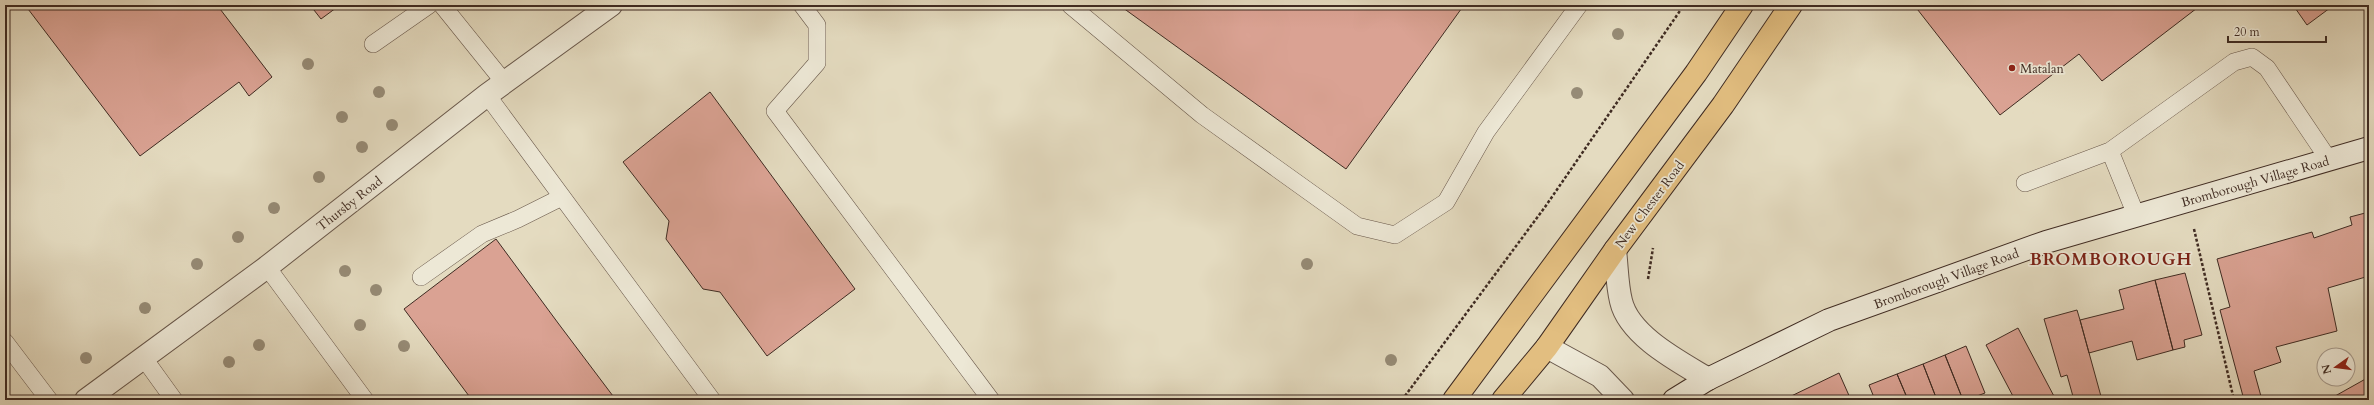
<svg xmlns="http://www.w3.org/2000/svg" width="2374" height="405" font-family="Cardo,serif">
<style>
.building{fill:#daa293;stroke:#3f2b22}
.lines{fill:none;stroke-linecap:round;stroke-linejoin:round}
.lane-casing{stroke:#68574a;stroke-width:18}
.street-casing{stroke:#68574a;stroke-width:24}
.secondary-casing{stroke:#3f2b22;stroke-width:24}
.highway-casing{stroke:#3f2b22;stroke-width:24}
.path{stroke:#3f2b22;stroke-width:2.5;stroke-dasharray:3 2;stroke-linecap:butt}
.lane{stroke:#ede8d6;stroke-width:17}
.street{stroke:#ede8d6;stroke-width:22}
.secondary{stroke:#ede8d6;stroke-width:22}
.highway{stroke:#e2be80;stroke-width:22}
.tree{fill:#968b76}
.poi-dot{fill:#8f2418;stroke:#ede8d6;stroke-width:1.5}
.labels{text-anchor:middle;stroke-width:3.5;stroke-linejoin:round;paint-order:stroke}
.poi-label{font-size:13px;fill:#3f2b22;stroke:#ede8d6;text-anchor:start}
.street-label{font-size:13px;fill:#3f2b22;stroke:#ede8d6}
.district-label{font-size:17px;font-weight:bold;letter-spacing:1px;fill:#7a1f14;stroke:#ede8d6}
</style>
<rect width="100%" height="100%" fill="#e4dbc0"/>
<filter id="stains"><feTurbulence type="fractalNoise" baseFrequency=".005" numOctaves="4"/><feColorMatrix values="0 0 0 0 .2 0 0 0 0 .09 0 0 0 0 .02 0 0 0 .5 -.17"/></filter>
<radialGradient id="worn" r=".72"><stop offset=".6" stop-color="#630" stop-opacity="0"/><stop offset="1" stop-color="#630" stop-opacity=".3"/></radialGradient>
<path class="building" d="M 25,5 L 217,5 L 272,77 L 249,96 L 239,82 L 140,156 Z
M 310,5 L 340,5 L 321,19 Z
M 1119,5 L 1464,5 L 1346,169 Z
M 1914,5 L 2201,5 L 2102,81 L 2079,54 L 2000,115 Z
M 2293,5 L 2334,5 L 2307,25 Z
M 710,92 L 855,289 L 767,356 L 720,292 L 703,289 L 666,239 L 669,221 L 623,162 Z
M 2369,212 L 2369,276 L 2328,288 L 2337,331 L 2276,347 L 2281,362 L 2254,371 L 2262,400 L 2244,400 L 2220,310 L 2230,307 L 2217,259 L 2312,232 L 2314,238 L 2352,225 L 2350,217 Z
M 496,239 L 558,323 L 616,400 L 472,400 L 404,309 Z
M 2185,273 L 2202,335 L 2184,340 L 2185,347 L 2173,350 L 2155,280 Z
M 2155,280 L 2173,350 L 2137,360 L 2132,341 L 2089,353 L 2080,320 L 2124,309 L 2119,290 Z
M 2077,310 L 2080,320 L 2102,400 L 2074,400 L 2067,375 L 2061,377 L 2044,319 Z
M 2018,328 L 2056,400 L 2015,400 L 1986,345 Z
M 1966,346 L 1985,393 L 1977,396 L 1979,400 L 1963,400 L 1945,355 Z
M 1945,355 L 1963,400 L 1937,400 L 1923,364 Z
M 1923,364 L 1937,400 L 1908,400 L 1897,374 Z
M 1839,373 L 1851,400 L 1783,400 Z
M 1897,374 L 1908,400 L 1875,400 L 1869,385 Z
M 2369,377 L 2369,400 L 2328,400 Z"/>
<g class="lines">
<defs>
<path id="lane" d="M 442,5 L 504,82
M 802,5 L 817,25 L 817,63 L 775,111 L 991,400
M 1070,5 L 1202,115 L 1357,226 L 1395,235 L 1446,202 L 1486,132 L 1579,5
M 373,44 L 429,5
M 487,95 L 712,400
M 2110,151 L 2136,215
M 2025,183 L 2110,151 L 2234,62 L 2252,57 L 2267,68 L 2329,160
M 267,267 L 365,400
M 421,277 L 482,234 L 518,219 L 562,197
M 5,342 L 49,400
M 143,357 L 174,400"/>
<path id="street" d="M 1615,250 C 1617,267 1617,285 1621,301 C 1629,336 1680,362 1708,379
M 1547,347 L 1600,376 L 1623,400
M 86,400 L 267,267 L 487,95 L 611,5"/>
<path id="secondary" d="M 1674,400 L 1708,379 L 1829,320 L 2046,242 L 2369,148"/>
<path id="highway" d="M 1454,400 L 1696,73 L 1742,5
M 1503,400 L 1547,347 L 1615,250 L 1723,105 L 1791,5"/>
</defs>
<use href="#lane" class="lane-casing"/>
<use href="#street" class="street-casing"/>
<use href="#secondary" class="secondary-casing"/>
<use href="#highway" class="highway-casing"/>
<path class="path" d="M 2194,229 L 2234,400
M 1648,279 L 1653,248
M 1402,400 L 1545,207 L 1684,5"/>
<use href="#lane" class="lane"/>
<use href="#street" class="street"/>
<use href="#secondary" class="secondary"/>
<use href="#highway" class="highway"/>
</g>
<g class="tree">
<circle cx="1618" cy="34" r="6"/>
<circle cx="308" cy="64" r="6"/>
<circle cx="379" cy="92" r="6"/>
<circle cx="1577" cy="93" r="6"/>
<circle cx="342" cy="117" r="6"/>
<circle cx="392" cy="125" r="6"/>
<circle cx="362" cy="147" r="6"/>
<circle cx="319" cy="177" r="6"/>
<circle cx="274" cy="208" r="6"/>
<circle cx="238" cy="237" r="6"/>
<circle cx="197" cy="264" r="6"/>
<circle cx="1307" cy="264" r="6"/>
<circle cx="345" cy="271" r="6"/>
<circle cx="376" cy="290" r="6"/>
<circle cx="145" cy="308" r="6"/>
<circle cx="360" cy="325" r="6"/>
<circle cx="259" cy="345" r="6"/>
<circle cx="404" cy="346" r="6"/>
<circle cx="86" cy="358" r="6"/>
<circle cx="1391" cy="360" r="6"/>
<circle cx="229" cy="362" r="6"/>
</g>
<circle class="poi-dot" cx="2012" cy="68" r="4"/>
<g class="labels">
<g class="poi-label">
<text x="2020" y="73">Matalan</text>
</g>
<g class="street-label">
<text transform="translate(2255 181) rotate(-16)" y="5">Bromborough Village Road</text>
<text transform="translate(349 203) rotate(-38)" y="5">Thursby Road</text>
<text transform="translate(1649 204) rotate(-53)" y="5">New Chester Road</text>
<text transform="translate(1946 278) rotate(-20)" y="5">Bromborough Village Road</text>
</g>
<g class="district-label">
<text x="2111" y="265">BROMBOROUGH</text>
</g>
</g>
<rect width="2374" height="405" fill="none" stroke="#e4dbc0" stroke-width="20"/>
<rect x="6" y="6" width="2362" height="393" fill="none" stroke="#3f2b22" stroke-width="2"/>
<rect x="10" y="10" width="2354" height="385" fill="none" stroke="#3f2b22"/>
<g transform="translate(2336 367) rotate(256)"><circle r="19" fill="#ede8d6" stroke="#a79c8e"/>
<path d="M0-3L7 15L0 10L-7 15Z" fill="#8f2418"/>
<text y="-6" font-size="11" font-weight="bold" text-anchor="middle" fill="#3f2b22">N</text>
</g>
<path d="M2228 36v6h98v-6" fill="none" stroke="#3f2b22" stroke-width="2"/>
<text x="2234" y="36" font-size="12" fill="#3f2b22" stroke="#ede8d6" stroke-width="3" paint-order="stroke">20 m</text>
<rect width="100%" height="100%" filter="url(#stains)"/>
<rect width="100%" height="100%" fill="url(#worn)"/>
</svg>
